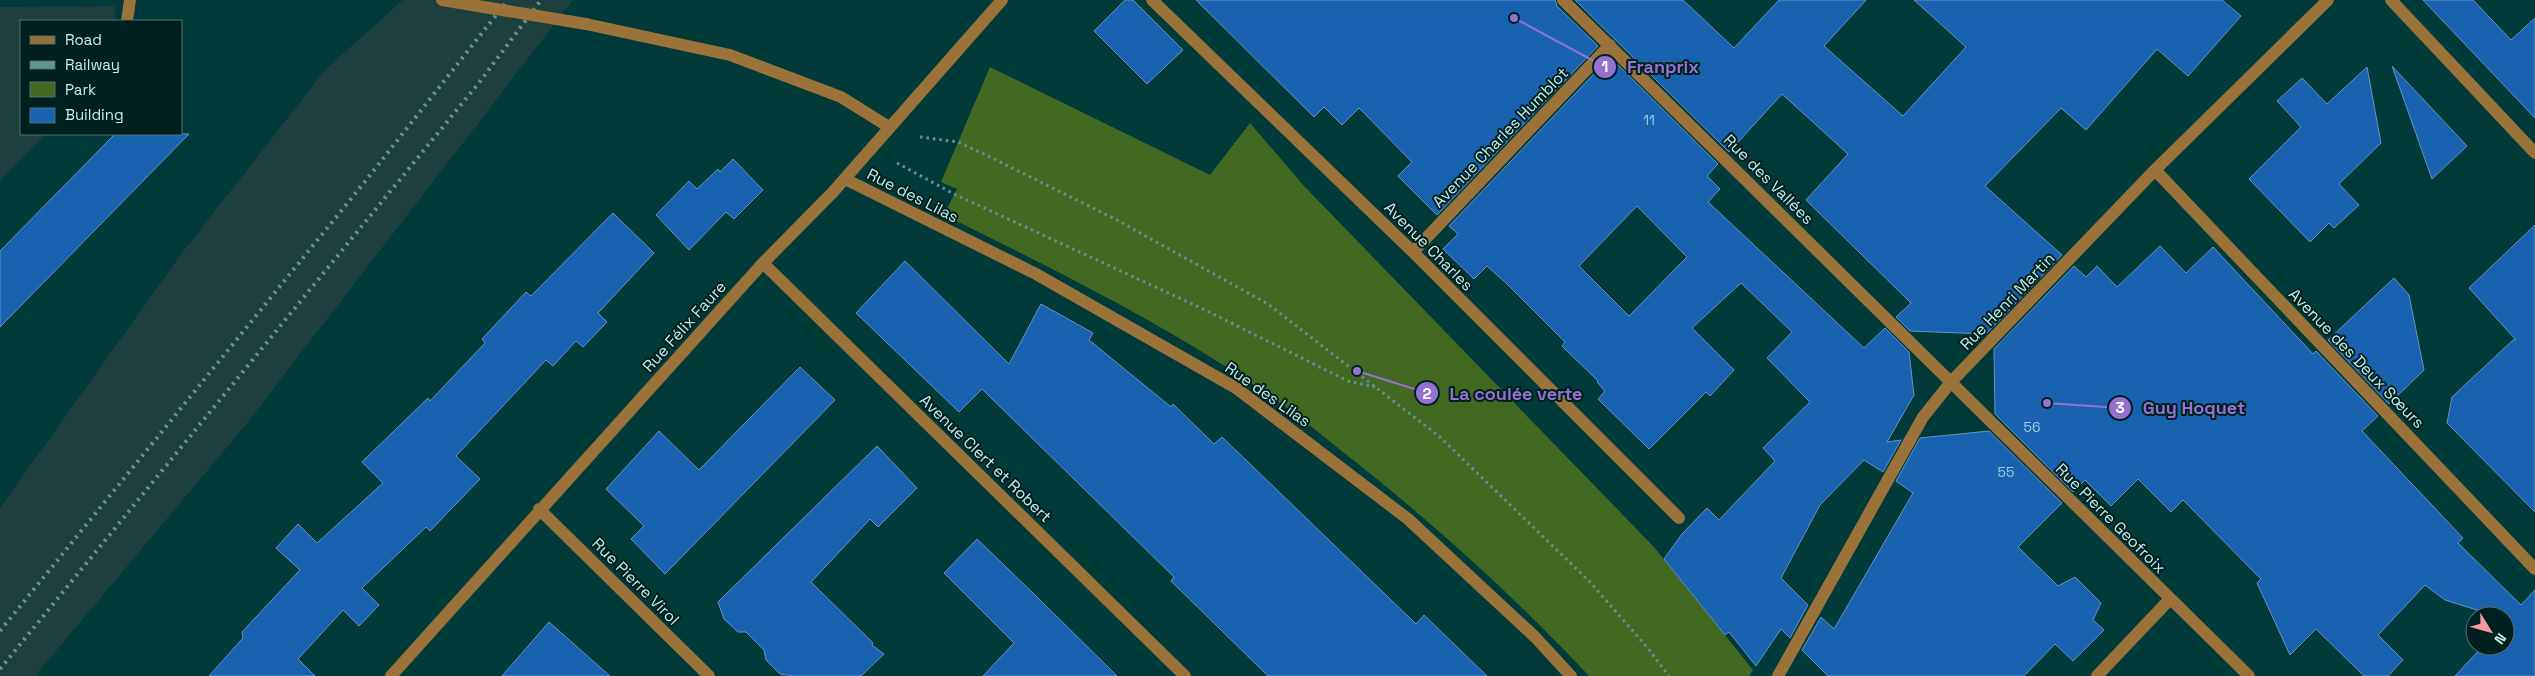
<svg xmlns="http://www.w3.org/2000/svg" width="2535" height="676" font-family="'Space Grotesk',sans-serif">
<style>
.built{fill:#1d403f}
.green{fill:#426921}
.building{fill:#1862af;stroke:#6592c6;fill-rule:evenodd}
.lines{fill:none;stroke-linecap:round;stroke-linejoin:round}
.path{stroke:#5f9391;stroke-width:3;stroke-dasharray:2.5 4;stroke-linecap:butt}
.minor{stroke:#9b7239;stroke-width:12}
.rail{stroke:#629695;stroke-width:4;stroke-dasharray:2.5 5;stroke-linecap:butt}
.minor-bridge{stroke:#9b7239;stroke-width:12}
.labels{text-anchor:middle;stroke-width:4;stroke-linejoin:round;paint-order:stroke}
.number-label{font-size:14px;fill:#98ccde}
.street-label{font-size:16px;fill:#c2efed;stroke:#001f1f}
.leader{fill:none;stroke:#9470cf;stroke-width:2}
.callout-dot{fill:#9470cf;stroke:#001f1f;stroke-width:2}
.mark-label{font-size:15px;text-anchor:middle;font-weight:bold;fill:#fff}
.callout-label{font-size:18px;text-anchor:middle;font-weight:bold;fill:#9470cf;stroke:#001f1f;stroke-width:4;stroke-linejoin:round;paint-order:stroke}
</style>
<rect width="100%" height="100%" fill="#003b3a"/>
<path class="built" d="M 403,0 L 573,0 L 243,428 L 35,676 L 0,676 L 0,508 L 179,257 L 325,70 Z
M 114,6 L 117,21 L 21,21 L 21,134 L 46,134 L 0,181 L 0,7 Z"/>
<path class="green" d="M 990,67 L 1210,175 L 1250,123 L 1304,186 L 1654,547 L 1753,670 L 1749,676 L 1589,676 C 1513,595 1431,521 1343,452 C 1320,434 1298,415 1273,398 C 1170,326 1057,271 944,215 L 957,189 L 941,182 Z"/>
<path class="building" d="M 1125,0 L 1133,0 L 1183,50 L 1147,84 L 1094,31 Z
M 1196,0 L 1555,0 L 1557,6 L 1598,46 L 1437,215 L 1398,176 L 1412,162 L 1359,108 L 1342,125 L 1324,107 L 1314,117 Z
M 1575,0 L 1683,0 L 1734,48 L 1779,0 L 1866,0 L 1824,46 L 1903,116 L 1966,47 L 1914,0 L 2222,0 L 2241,16 L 2188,76 L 2157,49 L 2086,130 L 2061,108 L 1985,186 L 2062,255 L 1986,334 L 1910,331 L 1896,317 L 1911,303 L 1806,200 L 1848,154 L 1782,94 L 1729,152 Z
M 2423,0 L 2473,0 L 2511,40 L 2535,18 L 2535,118 Z
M 1610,57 L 1718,164 L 1707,176 L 1720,189 L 1708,202 L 1864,348 L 1885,328 L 1909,352 L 1914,395 L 1887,442 L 1901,440 L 1883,472 L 1864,460 L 1820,505 L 1781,578 L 1808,605 L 1790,638 L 1781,629 L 1756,666 L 1729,632 L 1725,635 L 1664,559 L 1682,534 L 1707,508 L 1719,520 L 1775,461 L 1763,448 L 1810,402 L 1767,358 L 1792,332 L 1741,283 L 1692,328 L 1734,370 L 1710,396 L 1706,392 L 1649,449 L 1598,399 L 1605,391 L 1597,382 L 1598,381 L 1562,346 L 1565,342 L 1507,284 L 1487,266 L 1474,279 L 1443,249 L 1458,234 L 1449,226 ZM 1637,206 L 1687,257 L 1629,316 L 1579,266 Z
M 2392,66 L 2467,146 L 2432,179 Z
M 2367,67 L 2381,143 L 2339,184 L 2359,205 L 2334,228 L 2329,223 L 2310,242 L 2249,179 L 2301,127 L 2277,101 L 2302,78 L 2327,104 Z
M 115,134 L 189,134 L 0,327 L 0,251 Z
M 733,159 L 763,190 L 734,219 L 726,212 L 689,250 L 656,215 L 689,181 L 697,189 L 718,169 L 720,172 Z
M 613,213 L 654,253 L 598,313 L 607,322 L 583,347 L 576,341 L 553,366 L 546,360 L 456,456 L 480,479 L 430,531 L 426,527 L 362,588 L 379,605 L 359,626 L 343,610 L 298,659 L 315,676 L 209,676 L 243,638 L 242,632 L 300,570 L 276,548 L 298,524 L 317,543 L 383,483 L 362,462 L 428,398 L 430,401 L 485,343 L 482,339 L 526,292 L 531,296 Z
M 2535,225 L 2535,512 L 2447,423 L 2452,397 L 2513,340 L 2516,340 L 2469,288 Z
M 2160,246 L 2186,273 L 2213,247 L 2313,354 L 2316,351 L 2378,416 L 2362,431 L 2463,538 L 2458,543 L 2521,605 L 2535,590 L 2535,676 L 2455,676 L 2483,646 L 2505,646 L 2505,622 L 2507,620 L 2505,616 L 2496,616 L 2445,600 L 2425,585 L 2378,635 L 2403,660 L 2388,676 L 2364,676 L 2316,629 L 2290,655 L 2257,583 L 2261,579 L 2183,500 L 2171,512 L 2138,479 L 2111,506 L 2085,480 L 2073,492 L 1995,414 L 1994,349 L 2074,266 L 2086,277 L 2097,266 L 2117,287 Z
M 905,261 L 1009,364 L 1041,304 L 1093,333 L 1089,340 L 1171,407 L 1173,404 L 1214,444 L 1222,437 L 1416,624 L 1424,615 L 1487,676 L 1268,676 L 1171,581 L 1174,577 L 982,389 L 959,412 L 856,313 Z
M 2394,278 L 2409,295 L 2424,370 L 2389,404 L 2328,340 Z
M 800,367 L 835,400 L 665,574 L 631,539 L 644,526 L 606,489 L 659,431 L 699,470 Z
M 1989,431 L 2062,503 L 2018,547 L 2058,586 L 2075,577 L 2101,603 L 2093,620 L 2104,630 L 2073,661 L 2055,644 L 2024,676 L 1828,676 L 1802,650 L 1821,617 L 1834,629 L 1913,493 L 1896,481 L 1920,438 Z
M 877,446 L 917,488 L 878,527 L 870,519 L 811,582 L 873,643 L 872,645 L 884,654 L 861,676 L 794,676 L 780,674 L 766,660 L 764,650 L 746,632 L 738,632 L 724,619 L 718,602 Z
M 977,539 L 1037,597 L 1117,676 L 983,676 L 1014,643 L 944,573 Z
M 549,622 L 610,676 L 502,676 Z"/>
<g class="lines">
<path class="path" d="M 920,137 L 958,142 L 986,155 L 1115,219 L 1268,304 L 1440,437 L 1589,581 L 1646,646 L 1669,676
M 897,163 L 954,194 L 1201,308 L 1348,381 L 1375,387"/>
<path class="minor" d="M 1152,0 L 1413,252 L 1679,518
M 1563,0 L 2249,676
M 2391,0 L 2535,153
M 127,21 L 130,0
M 586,24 L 730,55 L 841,97 L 889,127
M 2155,170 L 2535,569
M 845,179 L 1036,274 L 1236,388 L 1408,519 L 1535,637 L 1571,676
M 1413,252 L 1610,45
M 763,263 L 1185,676
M 539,509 L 709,676
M 391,676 L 763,263 L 833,192 L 1002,0
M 1778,676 L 1923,417 L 1951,382 L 2155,170 L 2328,0
M 2097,676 L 2170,599"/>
<path class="rail" d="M 0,631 L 363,184 L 508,0
M 0,669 L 478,84 L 541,0"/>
<path class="minor-bridge" d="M 442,0 L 586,24"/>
</g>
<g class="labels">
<g class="number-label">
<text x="1649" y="125">11</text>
<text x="2032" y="432">56</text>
<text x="2006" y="477">55</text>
</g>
<g class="street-label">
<text transform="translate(1500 137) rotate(-46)" y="6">Avenue Charles Humblot</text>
<text transform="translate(1769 179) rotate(45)" y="6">Rue des Vallées</text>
<text transform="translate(913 195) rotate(27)" y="6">Rue des Lilas</text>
<text transform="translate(1429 246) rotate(45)" y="6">Avenue Charles</text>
<text transform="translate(2007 301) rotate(-46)" y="6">Rue Henri Martin</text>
<text transform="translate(684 326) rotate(-48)" y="6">Rue Félix Faure</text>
<text transform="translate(2357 358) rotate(46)" y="6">Avenue des Deux Sœurs</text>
<text transform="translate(1268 394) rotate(35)" y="6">Rue des Lilas</text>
<text transform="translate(986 458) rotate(44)" y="6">Avenue Clert et Robert</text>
<text transform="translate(2111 518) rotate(45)" y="6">Rue Pierre Geofroix</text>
<text transform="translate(636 581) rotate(45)" y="6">Rue Pierre Virol</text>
</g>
</g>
<path class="leader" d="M1514 18L1605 67M1357 371L1427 393M2047 403L2120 408"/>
<g class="callout-dot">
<circle cx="1514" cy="18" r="5"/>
<circle cx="1357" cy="371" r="5"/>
<circle cx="2047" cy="403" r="5"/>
<circle cx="1605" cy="67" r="12"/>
<circle cx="1427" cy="393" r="12"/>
<circle cx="2120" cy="408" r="12"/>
</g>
<g class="mark-label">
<text x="1605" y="72">1</text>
<text x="1427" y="399">2</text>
<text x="2120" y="413">3</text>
</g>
<g class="callout-label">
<text x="1663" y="73">Franprix</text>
<text x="1516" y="400">La coulée verte</text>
<text x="2194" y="414">Guy Hoquet</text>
</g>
<rect x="20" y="20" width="162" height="115" fill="#001f1f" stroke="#4e7271"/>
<rect x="30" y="36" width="25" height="8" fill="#9b7239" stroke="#4e7271"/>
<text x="65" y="45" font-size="15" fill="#c2efed">Road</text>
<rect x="30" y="61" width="25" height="8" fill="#629695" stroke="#4e7271"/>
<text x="65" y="70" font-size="15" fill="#c2efed">Railway</text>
<rect x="30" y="82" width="25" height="15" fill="#426921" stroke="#4e7271"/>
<text x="65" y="95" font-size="15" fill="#c2efed">Park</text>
<rect x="30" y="108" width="25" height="15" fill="#1862af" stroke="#4e7271"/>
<text x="65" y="120" font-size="15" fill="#c2efed">Building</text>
<g transform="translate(2490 631) rotate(127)"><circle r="24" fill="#001f1f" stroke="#4e7271"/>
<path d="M0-4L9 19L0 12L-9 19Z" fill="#f49aa3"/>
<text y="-8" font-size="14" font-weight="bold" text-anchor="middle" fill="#c2efed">N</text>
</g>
</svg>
